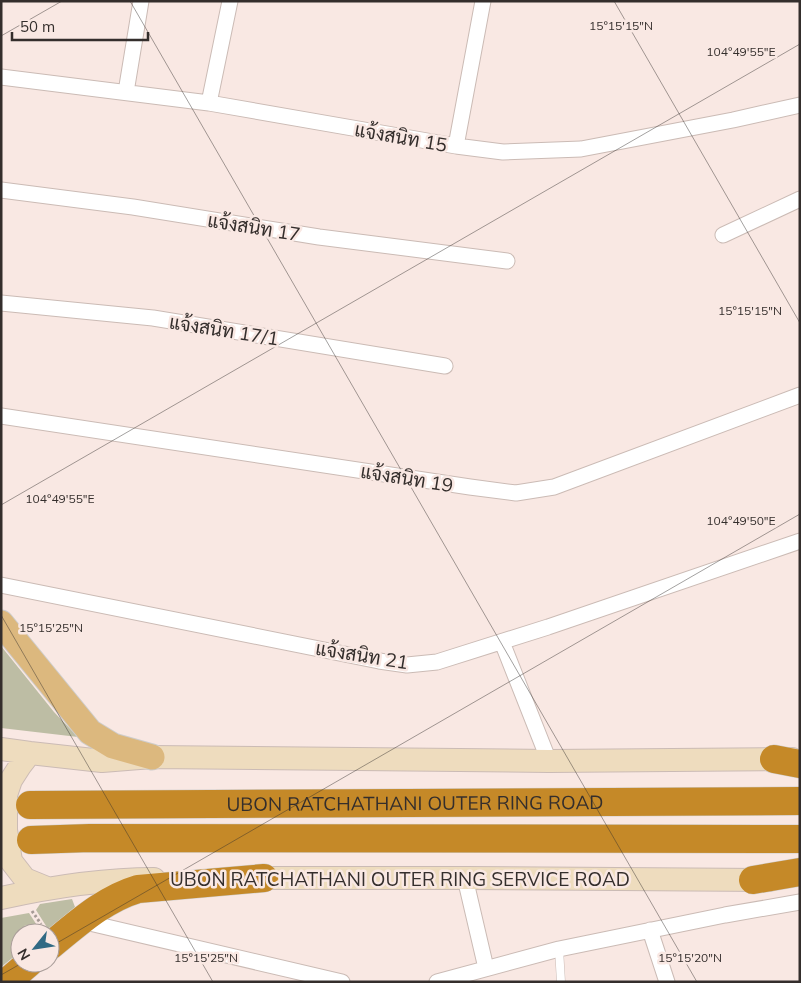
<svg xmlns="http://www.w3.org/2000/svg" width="801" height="983" font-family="Mulish,Sarabun,sans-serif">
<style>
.green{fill:#bdbda4}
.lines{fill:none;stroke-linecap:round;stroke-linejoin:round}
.lane-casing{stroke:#cbbbb5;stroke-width:9}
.street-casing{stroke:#cbbbb5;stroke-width:17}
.secondary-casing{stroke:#cbbbb5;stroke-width:24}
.primary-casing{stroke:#cecdcc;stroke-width:27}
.highway-casing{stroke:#cecdcc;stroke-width:29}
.path{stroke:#a69a96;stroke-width:3;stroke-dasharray:2.5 2.5;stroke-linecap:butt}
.lane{stroke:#fff;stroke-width:8}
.street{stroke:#fff;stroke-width:15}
.secondary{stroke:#eedcbe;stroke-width:22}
.primary{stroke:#dcb87e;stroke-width:25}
.highway{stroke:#c58928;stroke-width:28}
.ticks{fill:none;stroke:#342e2c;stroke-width:1;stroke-opacity:0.45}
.labels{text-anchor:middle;stroke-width:5;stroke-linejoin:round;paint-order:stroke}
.street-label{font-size:19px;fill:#342e2c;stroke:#f9e8e3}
.ticks-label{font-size:12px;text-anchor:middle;fill:#342e2c;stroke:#f9e8e3;stroke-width:5;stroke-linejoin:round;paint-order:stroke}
</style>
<rect width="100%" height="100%" fill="#f9e8e3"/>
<path class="green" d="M 1,646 L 54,712 L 78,737 L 1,728 Z
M 72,899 L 75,907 L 48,929 L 36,910 L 40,904 Z
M 29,913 L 42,933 L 20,933 L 20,952 L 1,967 L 1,918 Z"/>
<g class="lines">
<defs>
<path id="lane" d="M 559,949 L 561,982"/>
<path id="street" d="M 1,77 L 209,103 L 456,146 L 503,152 L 581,149 L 733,120 L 800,105
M 126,92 L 141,1
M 209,103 L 230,1
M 456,146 L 483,1
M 1,190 L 133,207 L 319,237 L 507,261
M 723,235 L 800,199
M 1,303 L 153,318 L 445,366
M 1,416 L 470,487 L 516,493 L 554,487 L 800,395
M 1,585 L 379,661 L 407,665 L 437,662 L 548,627 L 800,541
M 502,642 L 549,761
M 465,878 L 486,968
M 81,921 L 342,982
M 650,930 L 667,982
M 437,982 L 559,949 L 725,915 L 800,902"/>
<path id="secondary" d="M 1,749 L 30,753 L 102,761 L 152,757 L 549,761 L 792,759
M 30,753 L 20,766 L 11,780 L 6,795 L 6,830 L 11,861 L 25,879 L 47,888
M 248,878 L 465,878 L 769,880
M 1,898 C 51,887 102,879 154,879"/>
<path id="primary" d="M 1,623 L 90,732 L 113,746 L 152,757"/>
<g id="highway">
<path d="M 774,759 L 800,764"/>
<path id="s1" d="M 30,805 L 800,801"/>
<path d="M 31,840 L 90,838 L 800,839"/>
<path d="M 753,880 L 800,872"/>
<path d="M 50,946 C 77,924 104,899 138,889 L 264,878"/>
<path d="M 7,982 L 29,963"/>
</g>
</defs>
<use href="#lane" class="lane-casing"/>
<use href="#street" class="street-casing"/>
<use href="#secondary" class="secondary-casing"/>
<use href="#primary" class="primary-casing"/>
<use href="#highway" class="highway-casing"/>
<path class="path" d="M 32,911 L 41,924"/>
<use href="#lane" class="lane"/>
<use href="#street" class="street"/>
<use href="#secondary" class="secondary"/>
<use href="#primary" class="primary"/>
<use href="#highway" class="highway"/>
</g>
<path class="ticks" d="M 130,1 L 697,982M 614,1 L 800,323M 1,36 L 62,1M 1,505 L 800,44M 1,615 L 213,982M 50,947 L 800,514M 1,975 L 22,963"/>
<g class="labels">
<g class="street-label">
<text transform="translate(401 137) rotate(10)" y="7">แจ้งสนิท 15</text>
<text transform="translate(254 227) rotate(9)" y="7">แจ้งสนิท 17</text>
<text transform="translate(224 330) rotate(9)" y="7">แจ้งสนิท 17/1</text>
<text transform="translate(407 478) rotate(9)" y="7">แจ้งสนิท 19</text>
<text transform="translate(362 655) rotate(9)" y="7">แจ้งสนิท 21</text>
<text dy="7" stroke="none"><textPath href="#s1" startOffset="385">UBON RATCHATHANI OUTER RING ROAD</textPath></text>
<text x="400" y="886">UBON RATCHATHANI OUTER RING SERVICE ROAD</text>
</g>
</g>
<g class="ticks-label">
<text x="621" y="30">15°15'15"N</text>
<text x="741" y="56">104°49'55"E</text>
<text x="750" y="315">15°15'15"N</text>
<text x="60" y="503">104°49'55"E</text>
<text x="741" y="525">104°49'50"E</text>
<text x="51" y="632">15°15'25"N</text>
<text x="206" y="962">15°15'25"N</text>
<text x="690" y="962">15°15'20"N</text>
</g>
<rect width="801" height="983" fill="none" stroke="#342e2c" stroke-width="5"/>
<g transform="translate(35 948) rotate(240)"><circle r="24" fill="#f9e8e3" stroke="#aa9e9a"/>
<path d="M0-4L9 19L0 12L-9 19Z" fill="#316a84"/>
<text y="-8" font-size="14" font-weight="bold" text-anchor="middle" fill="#342e2c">N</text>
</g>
<path d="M12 32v8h136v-8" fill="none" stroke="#342e2c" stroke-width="2.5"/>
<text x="20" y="32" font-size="15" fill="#342e2c" stroke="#f9e8e3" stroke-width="4" paint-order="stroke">50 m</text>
</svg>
